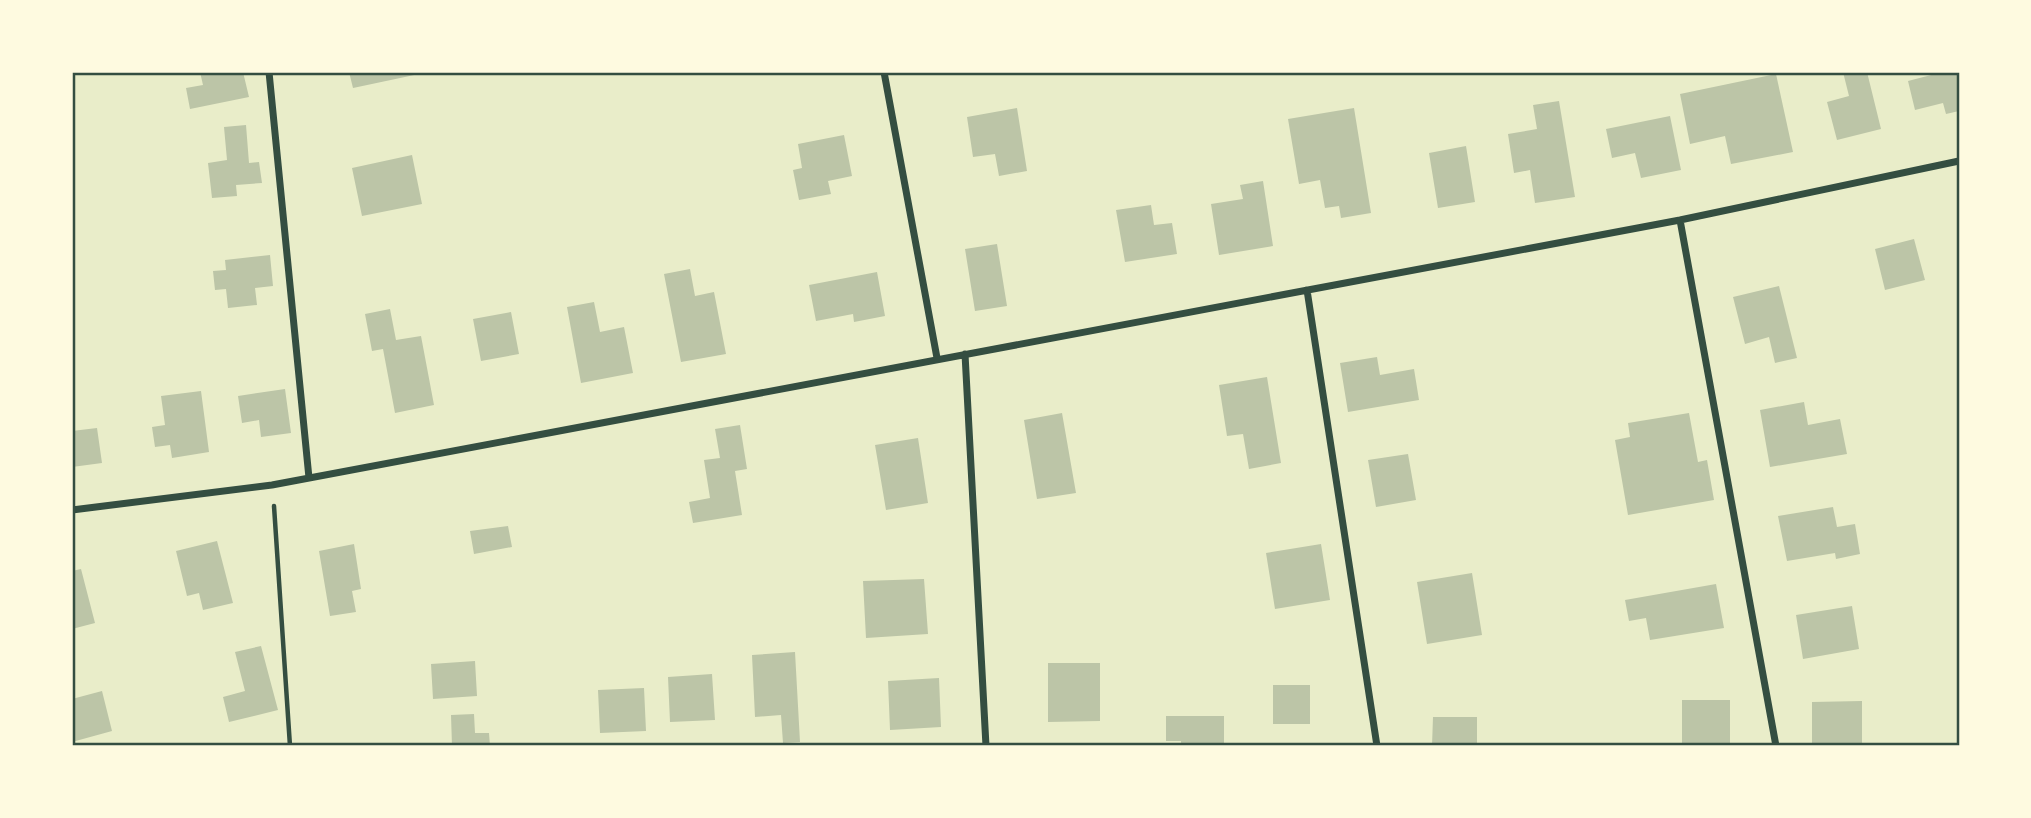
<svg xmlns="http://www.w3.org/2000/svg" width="2031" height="818" font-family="'DM Sans',sans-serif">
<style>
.building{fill:#bcc5a7}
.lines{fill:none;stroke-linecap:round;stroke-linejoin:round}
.path{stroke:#344e41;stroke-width:4.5}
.minor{stroke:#344e41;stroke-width:7}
.neatline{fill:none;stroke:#344e41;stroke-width:2.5}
</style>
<rect width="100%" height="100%" fill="#e9edc9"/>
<path class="building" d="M 200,72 L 243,72 L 249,97 L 190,109 L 186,88 L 203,85 Z
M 349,72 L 419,72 L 419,74 L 353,88 Z
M 1843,72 L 1867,72 L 1881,129 L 1837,140 L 1827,102 L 1849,96 Z
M 1935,72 L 1959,72 L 1959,111 L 1946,114 L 1943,103 L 1915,110 L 1908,81 L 1935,74 Z
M 1776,74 L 1793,152 L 1731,164 L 1725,136 L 1690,144 L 1680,94 Z
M 1559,101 L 1575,197 L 1535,203 L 1530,170 L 1514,173 L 1508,134 L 1537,129 L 1533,105 Z
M 1017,108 L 1027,171 L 999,176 L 995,154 L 973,157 L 967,117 Z
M 1354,108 L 1371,213 L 1341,218 L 1339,206 L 1325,208 L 1320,180 L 1299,184 L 1288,119 Z
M 1670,116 L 1681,170 L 1641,178 L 1635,153 L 1612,158 L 1606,129 Z
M 246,125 L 249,163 L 259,162 L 262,183 L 236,185 L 237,196 L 212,198 L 208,163 L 227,160 L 224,127 Z
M 844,135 L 852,176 L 828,181 L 831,194 L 799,200 L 793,170 L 802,168 L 798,144 Z
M 1466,146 L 1475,202 L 1438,208 L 1429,153 Z
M 412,155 L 422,204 L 362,216 L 352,168 Z
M 1263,181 L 1273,246 L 1219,255 L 1211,204 L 1243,199 L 1240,185 Z
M 1151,205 L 1154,225 L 1172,223 L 1177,254 L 1125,262 L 1116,210 Z
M 1914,239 L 1925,280 L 1885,290 L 1875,249 Z
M 997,244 L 1007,306 L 975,311 L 965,249 Z
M 270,255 L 273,286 L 255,288 L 257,305 L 228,308 L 226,289 L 215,290 L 213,271 L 226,270 L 225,260 Z
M 690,269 L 695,296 L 714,292 L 726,354 L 681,362 L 664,274 Z
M 877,272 L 885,316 L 854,322 L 853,314 L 816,321 L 809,285 Z
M 1779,286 L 1797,358 L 1775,363 L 1769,337 L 1745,344 L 1733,297 Z
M 594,302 L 600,332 L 624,327 L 633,373 L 581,383 L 567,307 Z
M 390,309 L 396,340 L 421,336 L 434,405 L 395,413 L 383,349 L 372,351 L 365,314 Z
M 511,312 L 519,354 L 481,361 L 473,319 Z
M 1377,357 L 1380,375 L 1414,369 L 1419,400 L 1348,412 L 1340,363 Z
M 1267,377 L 1281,463 L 1249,469 L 1243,434 L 1227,436 L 1219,385 Z
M 285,389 L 291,433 L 261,437 L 259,420 L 242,423 L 238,396 Z
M 201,391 L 209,452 L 172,458 L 170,445 L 155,447 L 152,427 L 165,425 L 161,396 Z
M 1804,402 L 1808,425 L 1840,419 L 1847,454 L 1770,467 L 1760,410 Z
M 1062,413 L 1076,493 L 1037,499 L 1024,420 Z
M 1689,413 L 1698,462 L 1707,460 L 1714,500 L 1628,515 L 1615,440 L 1630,437 L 1628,423 Z
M 740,425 L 747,469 L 735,471 L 742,515 L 693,523 L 689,502 L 710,498 L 704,460 L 720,458 L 715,429 Z
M 97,428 L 102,463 L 72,467 L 72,431 Z
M 918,438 L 928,503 L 886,510 L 875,445 Z
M 1408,454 L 1416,500 L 1376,507 L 1368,460 Z
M 1833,507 L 1837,527 L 1855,524 L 1860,554 L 1836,559 L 1835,553 L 1787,561 L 1778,516 Z
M 508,526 L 512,547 L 474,554 L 470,531 Z
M 217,541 L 233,603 L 203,610 L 199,593 L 187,596 L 176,551 Z
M 354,544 L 361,589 L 352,591 L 356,612 L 330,616 L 319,551 Z
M 1321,544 L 1330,600 L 1275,609 L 1266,553 Z
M 81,569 L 95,623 L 72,629 L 72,571 Z
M 1472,573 L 1482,635 L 1427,644 L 1417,582 Z
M 924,579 L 928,634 L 866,638 L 863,581 Z
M 1716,584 L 1724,628 L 1650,640 L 1646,618 L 1629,621 L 1625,600 Z
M 1852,606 L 1859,649 L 1803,659 L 1796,615 Z
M 261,646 L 278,710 L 229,722 L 223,697 L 245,691 L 235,652 Z
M 795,652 L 800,742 L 783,743 L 781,715 L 755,717 L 752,655 Z
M 475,661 L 477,696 L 433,699 L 431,664 Z
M 1048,663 L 1100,663 L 1100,721 L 1048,722 Z
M 712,674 L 715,720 L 670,722 L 668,677 Z
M 939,678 L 941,727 L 890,730 L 888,681 Z
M 1273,685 L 1310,685 L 1310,724 L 1273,724 Z
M 644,688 L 646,731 L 600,733 L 598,690 Z
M 102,691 L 112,731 L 72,742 L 72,699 Z
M 1682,700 L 1730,700 L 1730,746 L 1682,746 Z
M 1862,701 L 1862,745 L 1812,744 L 1812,702 Z
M 474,714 L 475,733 L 489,733 L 490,746 L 452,746 L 451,715 Z
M 1166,716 L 1224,716 L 1224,746 L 1181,746 L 1181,741 L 1166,741 Z
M 1433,717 L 1477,717 L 1477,746 L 1432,746 Z"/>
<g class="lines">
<path class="path" d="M 274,506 L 290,746"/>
<path class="minor" d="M 269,72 L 309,478
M 884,72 L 937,358
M 1680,220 L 1776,746
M 1307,290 L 1377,746
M 965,354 L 986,746
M 72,510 L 272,485 L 1680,220 L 1959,161"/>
</g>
<rect width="2031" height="818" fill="none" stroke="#fefae0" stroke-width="147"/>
<rect x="74" y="74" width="1884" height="670" class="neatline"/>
</svg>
